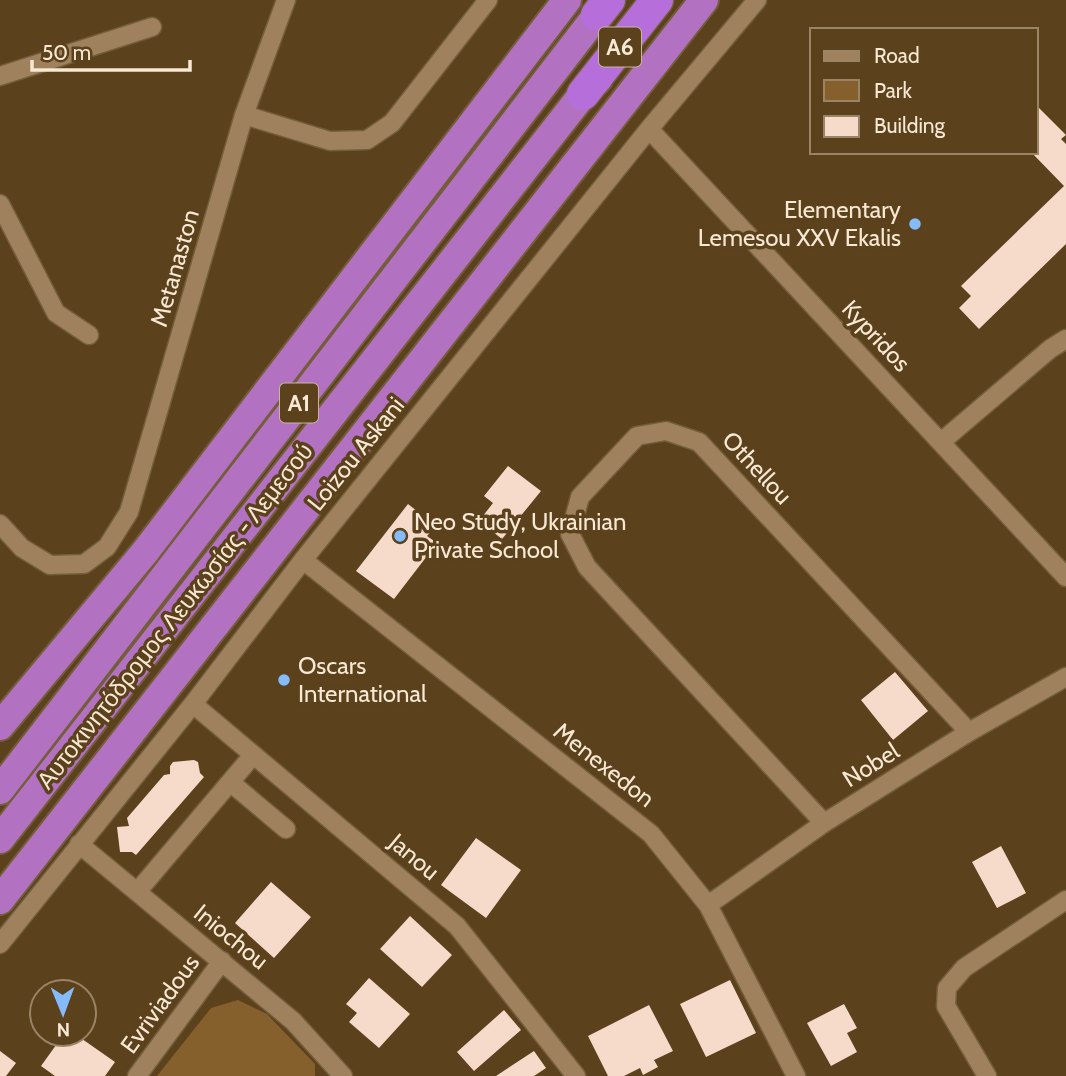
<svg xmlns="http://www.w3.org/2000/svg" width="1066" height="1076" font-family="Cabin,sans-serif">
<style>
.green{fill:#86602c}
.building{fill:#f7dbca}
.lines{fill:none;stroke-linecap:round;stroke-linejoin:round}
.minor-casing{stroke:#735d3b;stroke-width:21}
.trunk-casing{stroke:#735d3b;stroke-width:32}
.motorway-casing{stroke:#735d3b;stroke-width:35}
.minor{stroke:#9f825d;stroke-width:18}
.trunk{stroke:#b272c1;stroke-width:28}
.motorway{stroke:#b66eda;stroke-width:32}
.poi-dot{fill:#85bbfb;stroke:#5b411c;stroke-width:2.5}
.labels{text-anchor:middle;stroke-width:7;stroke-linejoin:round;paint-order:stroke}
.shield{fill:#5b411c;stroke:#c9b69d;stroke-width:2}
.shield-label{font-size:23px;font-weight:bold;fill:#f8e8d4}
.poi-label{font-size:24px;fill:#f8e8d4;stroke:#5b411c;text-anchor:start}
.street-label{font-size:24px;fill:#f8e8d4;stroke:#5b411c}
</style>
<rect width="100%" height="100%" fill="#5b411c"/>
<path class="green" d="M 238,1000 L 267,1014 L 315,1064 L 315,1076 L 157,1076 L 211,1008 Z"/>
<path class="building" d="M 1036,105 L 1066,135 L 1061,139 L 1066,144 L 1066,244 L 979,329 L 959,308 L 971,296 L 961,286 L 1064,186 L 1031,152 L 1036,152 Z
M 508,466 L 541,491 L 502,539 L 479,521 L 493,503 L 484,496 Z
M 408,504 L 436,526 L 427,536 L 437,543 L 394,599 L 356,571 Z
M 895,672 L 928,711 L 893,740 L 861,700 Z
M 194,760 L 198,762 L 200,773 L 204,777 L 136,855 L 132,852 L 120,852 L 117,827 L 129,826 L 127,818 L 164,775 L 170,774 L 170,766 L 173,762 Z
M 476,838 L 521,870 L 486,918 L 441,885 Z
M 1001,846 L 1026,893 L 997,908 L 972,862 Z
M 271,882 L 311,917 L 274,958 L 235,923 Z
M 410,916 L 452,955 L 422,987 L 380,949 Z
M 369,978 L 410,1014 L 379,1048 L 349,1022 L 357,1013 L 346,1004 Z
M 730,980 L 756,1033 L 706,1057 L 680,1004 Z
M 844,1004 L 857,1028 L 847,1033 L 857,1052 L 831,1066 L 807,1023 Z
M 649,1005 L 673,1051 L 654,1060 L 658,1067 L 643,1075 L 640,1068 L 624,1076 L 608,1076 L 588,1036 Z
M 504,1010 L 521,1030 L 474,1071 L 457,1052 Z
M 64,1034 L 75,1034 L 115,1062 L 105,1076 L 55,1076 L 41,1066 Z
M 0,1051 L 16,1063 L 6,1076 L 0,1076 Z
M 534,1051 L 546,1068 L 534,1076 L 496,1076 Z"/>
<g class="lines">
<defs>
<path id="minor" d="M 0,76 L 152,27
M 244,115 L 330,141 L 367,140 L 392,123 L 488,0
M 649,129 L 1066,577
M 0,204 L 56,313 L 89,335
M 941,442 L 1050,349 L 1066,339
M 0,524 L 22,548 L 50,565 L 84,564 L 107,547 L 129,512 L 244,115 L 286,0
M 303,560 L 651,834 L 708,905 L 796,1076
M 193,704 L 457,926 L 576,1076
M 230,782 L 286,829
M 824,823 L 587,567 L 570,534 L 580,497 L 637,436 L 666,431 L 699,442 L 969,732
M 79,844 L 293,1021 L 343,1076
M 137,892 L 253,755
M 708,905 L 824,823 L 969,732 L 1066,677
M 0,944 L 193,704 L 303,560 L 649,129 L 757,0
M 137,1076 L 222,961
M 987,1076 L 946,1006 L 947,988 L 964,968 L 1066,900"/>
<path id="trunk" d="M 0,726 L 145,552 L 567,0
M 0,790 L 597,15 L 605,0
M 0,839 L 583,94 L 598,79
M 0,900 L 704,0"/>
<path id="motorway" d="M 597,15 L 609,0
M 583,94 L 657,0"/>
</defs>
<use href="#minor" class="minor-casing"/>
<use href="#trunk" class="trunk-casing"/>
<use href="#motorway" class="motorway-casing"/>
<use href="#minor" class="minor"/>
<use href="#trunk" class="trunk"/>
<use href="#motorway" class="motorway"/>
</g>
<g class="poi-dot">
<circle cx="915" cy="224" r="7"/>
<circle cx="400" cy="536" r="7"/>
<circle cx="284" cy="680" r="7"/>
</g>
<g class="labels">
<g class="shield">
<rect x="599" y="27.5" width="42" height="39" rx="5"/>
<rect x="280" y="383.5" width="38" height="39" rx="5"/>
</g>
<g class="shield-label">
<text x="620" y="55">A6</text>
<text x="299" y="411">A1</text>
</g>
<g class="poi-label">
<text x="901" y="218" text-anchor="end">Elementary<tspan x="901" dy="28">Lemesou XXV Ekalis</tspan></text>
<text x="414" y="530">Neo Study, Ukrainian<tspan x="414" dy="28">Private School</tspan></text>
<text x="298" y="674">Oscars<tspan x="298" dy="28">International</tspan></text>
</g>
<g class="street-label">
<text transform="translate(175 268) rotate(-74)" y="8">Metanaston</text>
<text transform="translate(876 336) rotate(47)" y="8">Kypridos</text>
<text transform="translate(356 454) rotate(-51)" y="8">Loizou Askani</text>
<text transform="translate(757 468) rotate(47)" y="8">Othellou</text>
<text transform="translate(175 616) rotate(-52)" y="8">Αυτοκινητόδρομος Λευκωσίας - Λεμεσού</text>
<text transform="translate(604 765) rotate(38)" y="8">Menexedon</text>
<text transform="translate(871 765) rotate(-32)" y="8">Nobel</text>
<text transform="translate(414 857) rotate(40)" y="8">Janou</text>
<text transform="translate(231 937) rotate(39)" y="8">Iniochou</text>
<text transform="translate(160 1004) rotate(-54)" y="8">Evriviadous</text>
</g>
</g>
<rect x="810" y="28" width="228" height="126" fill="#5b411c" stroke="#9a8466" stroke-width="2"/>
<rect x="824" y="51" width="35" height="10" fill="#9f825d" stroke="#9a8466" stroke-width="2"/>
<text x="874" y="63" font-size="21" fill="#f8e8d4">Road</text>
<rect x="824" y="80" width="35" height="21" fill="#86602c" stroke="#9a8466" stroke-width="2"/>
<text x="874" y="98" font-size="21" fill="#f8e8d4">Park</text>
<rect x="824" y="116" width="35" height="21" fill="#f7dbca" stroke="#9a8466" stroke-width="2"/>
<text x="874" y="133" font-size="21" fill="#f8e8d4">Building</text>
<g transform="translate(63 1013) rotate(179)"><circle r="33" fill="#5b411c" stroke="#9a8466" stroke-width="2"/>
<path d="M0-5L12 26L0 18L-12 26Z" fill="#85bbfb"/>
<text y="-10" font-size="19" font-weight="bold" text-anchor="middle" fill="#f8e8d4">N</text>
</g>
<path d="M32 60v10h158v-10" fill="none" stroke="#f8e8d4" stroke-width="3.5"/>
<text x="42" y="60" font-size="21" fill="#f8e8d4" stroke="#5b411c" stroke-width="5" paint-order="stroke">50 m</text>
</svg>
